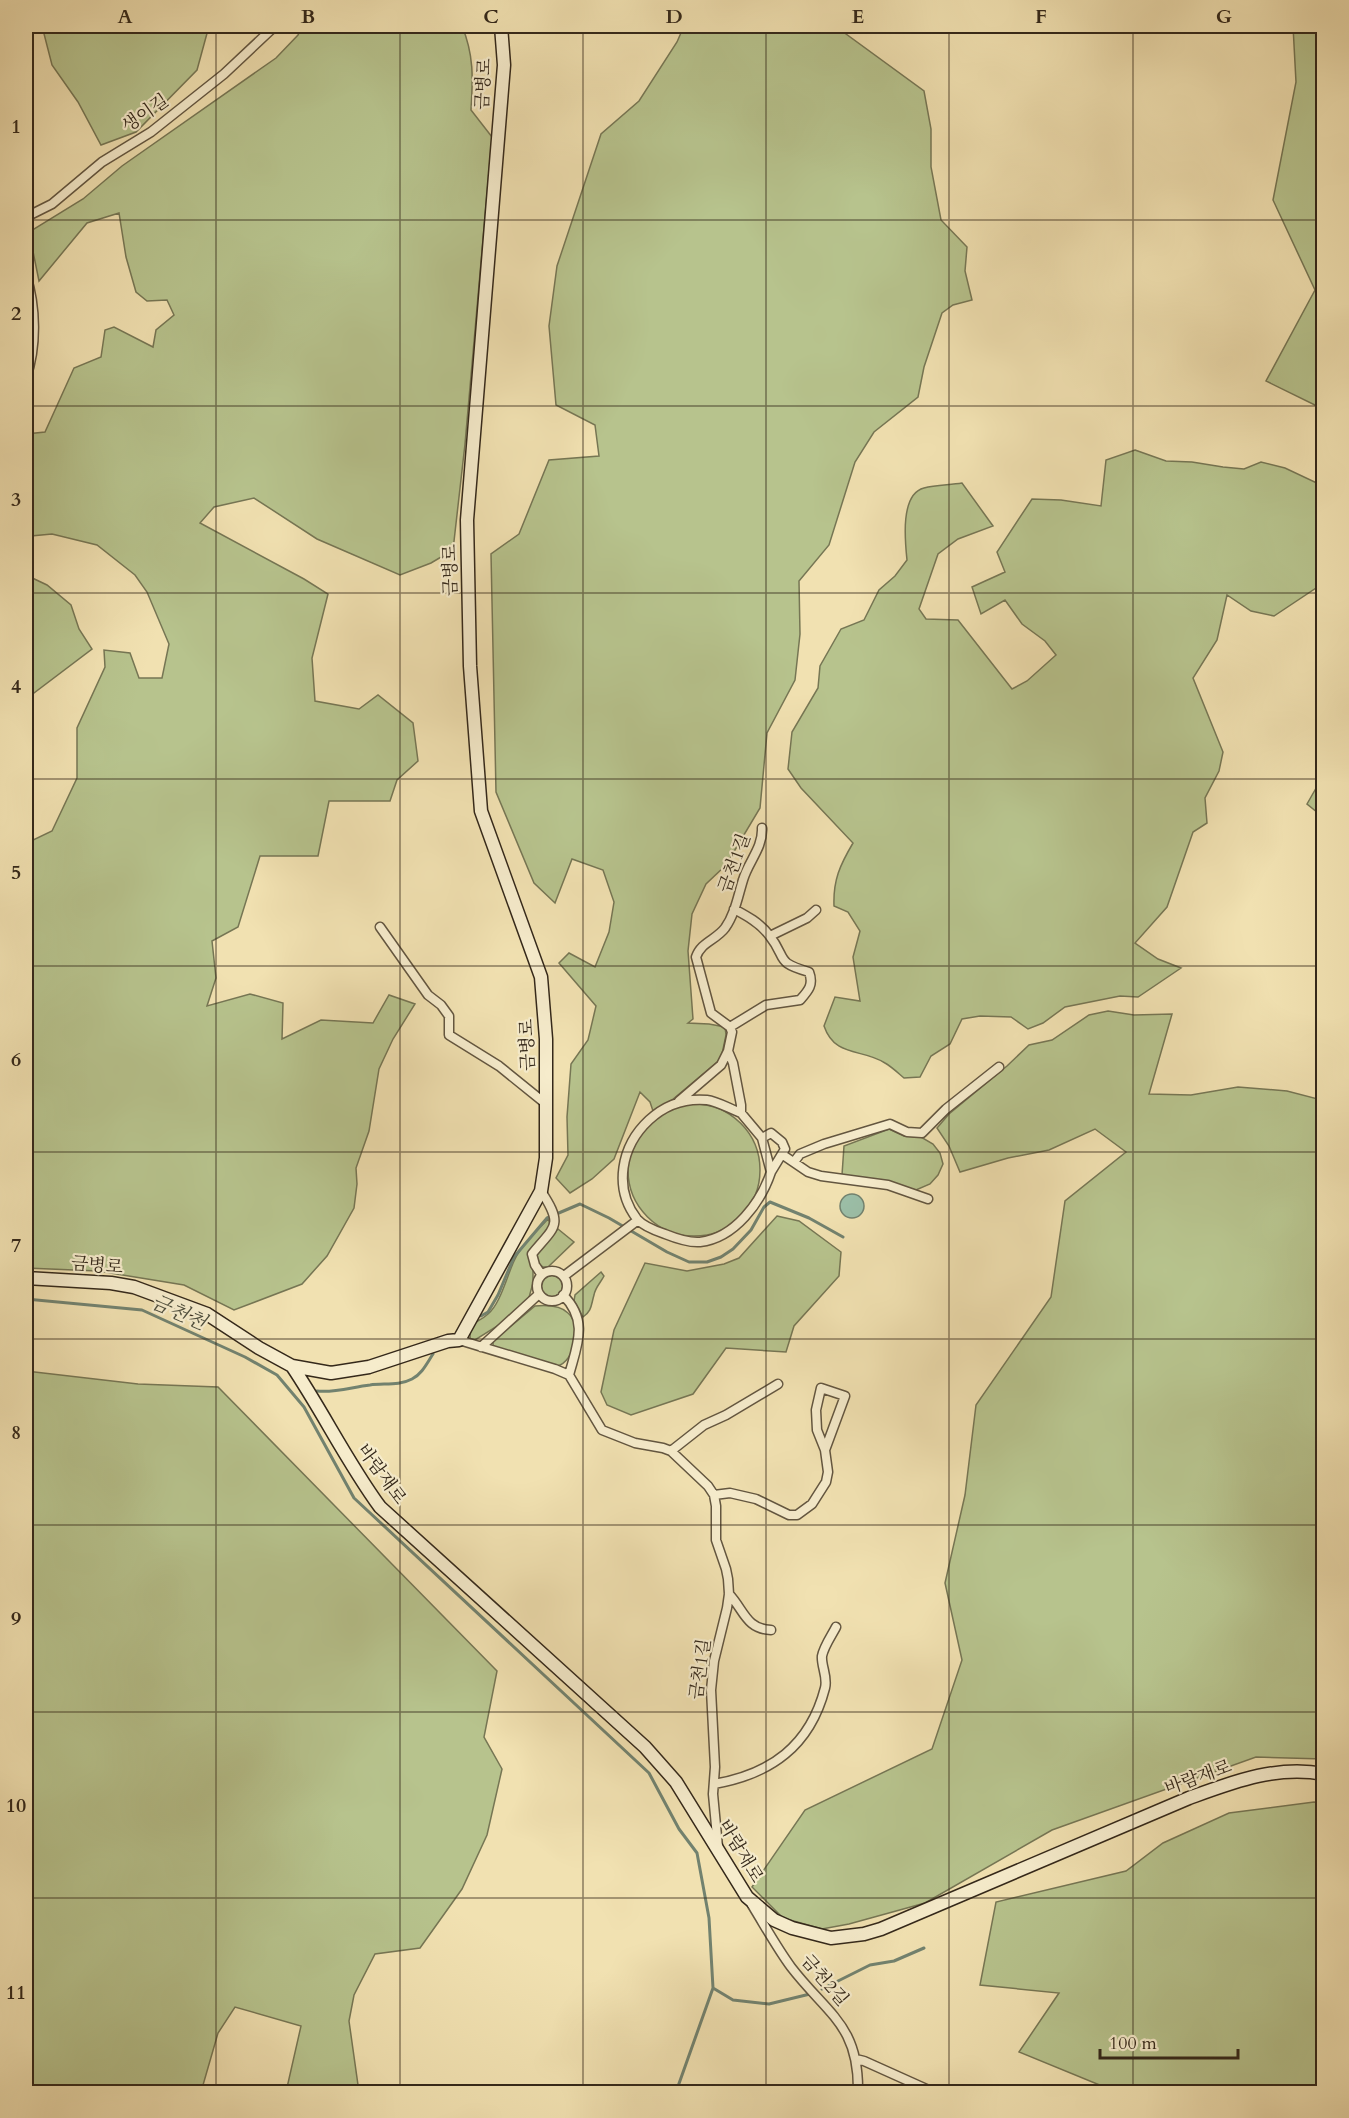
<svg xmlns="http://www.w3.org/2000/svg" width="1349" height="2118" font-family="Cardo,'Noto Serif KR',serif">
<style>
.green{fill:#b7c38d;stroke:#767654;stroke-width:1.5}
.water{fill:#9bbea7;stroke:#72826f;stroke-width:1.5}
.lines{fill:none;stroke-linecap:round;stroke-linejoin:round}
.stream{stroke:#72826f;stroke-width:3}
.street-casing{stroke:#635640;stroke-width:11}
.secondary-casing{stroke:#34281a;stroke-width:15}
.street{stroke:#f6eccc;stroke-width:8}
.secondary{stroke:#f6eccc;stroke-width:12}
.grid{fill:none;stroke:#34281a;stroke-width:1.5;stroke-opacity:0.55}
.labels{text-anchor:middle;stroke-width:4.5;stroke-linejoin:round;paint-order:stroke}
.street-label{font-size:18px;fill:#34281a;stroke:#f6eccc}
.water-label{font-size:20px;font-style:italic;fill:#4e4e3d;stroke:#f6eccc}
.neatline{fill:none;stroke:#34281a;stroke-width:2}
.grid-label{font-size:20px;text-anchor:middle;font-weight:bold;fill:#34281a}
</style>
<rect width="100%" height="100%" fill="#f1e1b1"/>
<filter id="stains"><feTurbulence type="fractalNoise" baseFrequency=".00333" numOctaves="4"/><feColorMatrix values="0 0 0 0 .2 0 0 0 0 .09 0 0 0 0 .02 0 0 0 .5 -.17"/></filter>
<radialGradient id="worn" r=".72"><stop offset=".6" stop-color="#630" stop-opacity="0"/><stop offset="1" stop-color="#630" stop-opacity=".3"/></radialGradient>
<path class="green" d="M 42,26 L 209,26 L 197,70 L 136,132 L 101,145 L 78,102 L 52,65 Z
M 302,26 L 462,26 C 474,55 473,78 471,110 L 492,137 L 465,444 L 453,550 L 431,563 L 400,575 L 317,539 L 254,498 L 214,507 L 200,523 L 304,579 L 328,594 L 312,658 L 315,701 L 359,709 L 378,695 L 413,723 L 418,761 L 397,780 L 390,801 L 329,801 L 318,856 L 260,856 L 238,927 L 212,941 L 216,978 L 207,1006 L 250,994 L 283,1003 L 282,1039 L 321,1020 L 373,1023 L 389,995 L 415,1004 L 393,1039 L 379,1069 L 369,1131 L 356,1168 L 357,1184 L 354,1208 L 327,1256 L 302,1284 L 234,1310 L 184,1285 L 98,1271 L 26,1268 L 26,852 L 33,840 L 52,831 L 77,778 L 77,728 L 105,667 L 104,650 L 130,653 L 139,678 L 162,678 L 169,644 L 147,592 L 135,575 L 97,545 L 52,534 L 31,536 L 26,543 L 26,434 L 45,432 L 74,368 L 101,357 L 105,330 L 114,327 L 153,347 L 156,330 L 174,315 L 167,300 L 147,301 L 136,292 L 126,257 L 119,213 L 87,223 L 39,281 L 29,232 L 83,199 L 122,166 L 276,58 L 298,35 Z
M 684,26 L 835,26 L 924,91 L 931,129 L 931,167 L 941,220 L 967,247 L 965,271 L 972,300 L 953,305 L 942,313 L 924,367 L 918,397 L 874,432 L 855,462 L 829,545 L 799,581 L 800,634 L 795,680 L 767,733 L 760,808 L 726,865 L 706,884 L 692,914 L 688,951 L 693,1019 L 688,1023 L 709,1024 L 725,1027 L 726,1035 L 721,1059 L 672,1100 L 653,1111 L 650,1102 L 640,1092 L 614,1159 L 592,1179 L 570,1193 L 556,1178 L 568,1155 L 567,1117 L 571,1064 L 588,1040 L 596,1006 L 559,963 L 569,953 L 595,967 L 609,932 L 614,902 L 603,870 L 572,859 L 555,903 L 534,883 L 496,792 L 491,554 L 519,534 L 549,460 L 599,456 L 595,425 L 556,405 L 549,326 L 557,266 L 601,134 L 639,101 L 677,42 Z
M 1293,26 L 1323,26 L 1323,409 L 1266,381 L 1315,290 L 1273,200 L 1296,82 Z
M 1135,450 L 1166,461 L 1192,462 L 1223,467 L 1244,469 L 1261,462 L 1285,468 L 1319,484 L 1323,502 L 1323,572 L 1316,588 L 1274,616 L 1251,611 L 1227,595 L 1217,640 L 1193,678 L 1223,752 L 1219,771 L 1205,798 L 1207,823 L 1193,832 L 1167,907 L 1135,943 L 1158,959 L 1181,968 L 1138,997 L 1120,996 L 1065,1007 L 1043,1023 L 1028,1029 L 1011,1017 L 980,1016 L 962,1019 L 950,1044 L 931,1056 L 920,1077 L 904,1078 C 898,1073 892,1067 885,1063 C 862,1048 835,1058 824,1026 L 835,997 L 860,1001 L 853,957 L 860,931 L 848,912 L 834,906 C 833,880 840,865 853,843 L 801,788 L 788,769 L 792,732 L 818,688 L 820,666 L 841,629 L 864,620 L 879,590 L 895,576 L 907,560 C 905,541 900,494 924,488 C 936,485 950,485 962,483 L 993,526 L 958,539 L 938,554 L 919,609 L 926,619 L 958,620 L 1012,689 L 1027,681 L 1056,655 L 1045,641 L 1022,624 L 1005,600 L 981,614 L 972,587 L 1005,572 L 997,552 L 1032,499 L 1061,500 L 1101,506 L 1106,460 Z
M 26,575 L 47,585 L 71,605 L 79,629 L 92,649 L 26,699 Z
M 1323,776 L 1323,817 L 1307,804 Z
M 1108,1011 L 1134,1015 L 1172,1014 L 1149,1094 L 1191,1095 L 1238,1087 L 1287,1091 L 1318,1099 L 1324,1120 L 1323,1759 L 1256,1757 L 1052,1830 L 925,1903 L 849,1924 L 822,1929 L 783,1918 L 752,1887 L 805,1810 L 932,1749 L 962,1660 L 945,1583 L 965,1495 L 976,1405 L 1051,1297 L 1065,1201 L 1126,1152 L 1095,1129 L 1049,1150 L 1008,1158 L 960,1172 L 949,1146 L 937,1128 L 949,1114 L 1007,1066 L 1029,1045 L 1052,1040 L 1089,1015 Z
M628 1170a66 66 0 1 1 132 0a66 66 0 1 1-132 0Z
M 889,1129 L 904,1136 L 921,1137 L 933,1144 L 940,1153 L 943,1164 L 938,1175 L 930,1184 L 916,1190 L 842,1175 L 844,1146 Z
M 777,1216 L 799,1221 L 841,1252 L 839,1276 L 794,1326 L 786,1352 L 726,1348 L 693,1394 L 631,1415 L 607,1405 L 601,1392 L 614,1330 L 645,1263 L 687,1271 L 724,1264 L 739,1258 Z
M 548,1219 L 552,1227 L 533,1248 L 533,1283 L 528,1301 L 499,1325 L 475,1340 L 470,1339 C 470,1320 477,1324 488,1314 C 501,1303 507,1275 515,1259 C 522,1244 537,1231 548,1219 Z
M 558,1229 L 574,1242 L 548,1267 L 543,1267 L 538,1263 L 536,1256 L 545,1242 Z
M 601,1272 L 604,1276 C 601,1282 595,1288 594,1295 C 591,1305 592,1311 583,1317 L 574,1301 L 575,1295 Z
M540 1285a12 12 0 1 1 24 0a12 12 0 1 1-24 0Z
M 535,1306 C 546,1305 560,1305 568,1313 C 582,1325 575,1362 557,1366 L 493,1347 L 493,1341 Z
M 26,1371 L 138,1384 L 218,1387 L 497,1671 L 484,1737 L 502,1769 L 487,1835 L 462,1889 L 420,1948 L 375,1954 L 354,1995 L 349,2021 L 359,2092 L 286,2092 L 301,2026 L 235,2007 L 218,2033 L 201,2092 L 26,2092 Z
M 1314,1802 L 1324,1804 L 1323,2092 L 1136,2092 L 1102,2086 L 1019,2052 L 1059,1993 L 980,1985 L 996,1902 L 1126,1871 L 1163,1843 L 1229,1813 Z"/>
<path class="water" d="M840 1206a12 12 0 1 1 24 0a12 12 0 1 1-24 0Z"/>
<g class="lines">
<path class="stream" d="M 26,1299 L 142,1310 L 245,1357 L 277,1375 L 304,1407 L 354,1498 L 649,1773 L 679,1829 L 697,1853 L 709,1918 L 713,1988 L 676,2092
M 481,1316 L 488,1312 L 498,1295 L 514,1257 L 547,1218 L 580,1204 L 609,1218 L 667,1252 L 689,1262 L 707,1262 L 721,1257 L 733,1249 L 751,1230 L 764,1207 L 770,1202 L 809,1218 L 843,1237
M 317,1391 C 335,1393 352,1387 370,1385 C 384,1383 399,1386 412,1379 C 422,1374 427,1363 433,1354
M 713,1988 L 733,2000 L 769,2004 L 810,1994
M 822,1989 L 870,1965 L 894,1961 L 924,1948"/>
<defs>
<path id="street" d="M 26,217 L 52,204 L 102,162 L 151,132 L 224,74 L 275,26
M 26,275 C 36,307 37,346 26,378
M 734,909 C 747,916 760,923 769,935 C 788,959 774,962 809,972 C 814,985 808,991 800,1000 L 766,1005 L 730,1027 L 732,1032 L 728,1051 L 733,1063 L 741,1105 L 741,1113 C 730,1109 717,1101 707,1100 C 684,1098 665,1105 649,1120 C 621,1146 613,1188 637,1219 C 643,1226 656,1231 665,1234 C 675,1238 689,1243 700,1242 C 735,1238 761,1202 771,1172
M 380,927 L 428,995 L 441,1005 L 449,1016 L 449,1035 L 499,1066 L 546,1104
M 770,936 L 807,918 L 816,910
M 730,1027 L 711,1013 L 696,957 C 701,942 716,940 725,928 C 735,914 738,896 743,880 C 748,862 763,848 762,828
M 679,1101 L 721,1065 L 728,1051
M 741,1113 L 762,1138 L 771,1172 L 785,1149 L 782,1142 L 771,1133 L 762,1138
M 783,1155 L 808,1172 L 821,1176 L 888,1185 L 928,1199
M 794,1162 L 800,1154 L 824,1144 L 890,1124 L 907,1132 L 922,1133 L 946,1109 L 999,1067
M 541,1191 C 564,1226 555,1226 532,1254 L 535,1265 L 541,1274
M537 1286a15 15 0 1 1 30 0a15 15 0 1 1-30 0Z
M 564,1276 L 638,1220
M 563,1295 C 589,1321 577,1345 569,1375
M 459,1340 L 555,1369 L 569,1375 L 602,1430 L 635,1443 L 663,1448 L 671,1451 L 708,1486 L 714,1495 L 716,1506 L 716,1540 L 726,1569 L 728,1579 L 729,1594 L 727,1608 L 714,1661 L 711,1690 L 715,1767 L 713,1794 L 718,1847
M 481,1347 L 539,1294
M 671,1451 L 704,1425 L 726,1415 L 778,1384
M 714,1495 L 730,1493 L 756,1499 L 789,1515 L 797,1515 L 812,1504 L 826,1482 L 828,1472 L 825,1450 L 817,1430 L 816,1410 L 821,1388 L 845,1396 L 825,1450
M 729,1594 C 744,1610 746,1629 771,1630
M 714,1784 C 771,1774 810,1746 825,1688 C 828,1677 821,1666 822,1656 C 824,1646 832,1635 836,1627
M 752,1905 C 765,1926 777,1948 791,1967 C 828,2015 859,2025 858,2092
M 856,2059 L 864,2061 L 933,2092"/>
<path id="secondary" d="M 26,1278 L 111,1283 L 134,1287 L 207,1314 L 259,1348 L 292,1366 L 331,1373 L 369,1367 L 448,1341 L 459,1340 L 541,1191 L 546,1158 L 546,1039 L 541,977 L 481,811 L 470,666 L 467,520 L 504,65 L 501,26
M 292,1366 C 323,1412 347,1462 380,1507 L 645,1747 L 676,1782 L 747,1897 L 774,1920 L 792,1928 L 831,1938 L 864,1934 L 881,1929 L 1189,1798 C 1233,1782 1276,1765 1324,1774"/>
</defs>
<use href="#street" class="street-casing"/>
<use href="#secondary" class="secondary-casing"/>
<use href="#street" class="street"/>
<use href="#secondary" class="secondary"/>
</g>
<path class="grid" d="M 216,26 L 216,2092M 400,26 L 400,2092M 583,26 L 583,2092M 766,26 L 766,2092M 949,26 L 949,2092M 1133,26 L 1133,2092M 26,220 L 1324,220M 26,406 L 1324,406M 26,593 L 1324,593M 26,779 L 1324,779M 26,966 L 1324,966M 26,1152 L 1324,1152M 26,1339 L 1324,1339M 26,1525 L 1324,1525M 26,1712 L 1324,1712M 26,1898 L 1324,1898"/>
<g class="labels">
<g class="street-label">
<text transform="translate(483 84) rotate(-87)" y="6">금병로</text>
<text transform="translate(145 113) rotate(-35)" y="6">생이길</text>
<text transform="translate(450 570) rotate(-91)" y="6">금병로</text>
<text transform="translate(734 863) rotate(-70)" y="6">금천1길</text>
<text transform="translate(527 1045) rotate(-92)" y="6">금병로</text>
<text transform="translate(97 1265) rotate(5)" y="6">금병로</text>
<text transform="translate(382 1474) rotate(54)" y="6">바람재로</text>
<text transform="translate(700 1669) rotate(-82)" y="6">금천1길</text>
<text transform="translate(1198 1777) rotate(-20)" y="6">바람재로</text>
<text transform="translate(741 1851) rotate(59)" y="6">바람재로</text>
<text transform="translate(825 1980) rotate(49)" y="6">금천2길</text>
</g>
<g class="water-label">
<text transform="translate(179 1312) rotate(24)" y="7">금천천</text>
</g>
</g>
<rect width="1349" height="2118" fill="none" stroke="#f1e1b1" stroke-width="66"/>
<path d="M1100 2049v9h138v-9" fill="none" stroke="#34281a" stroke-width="3"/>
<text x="1109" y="2049" font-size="18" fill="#34281a" stroke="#f6eccc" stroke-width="4.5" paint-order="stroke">100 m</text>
<rect x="33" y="33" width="1283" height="2052" class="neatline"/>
<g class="grid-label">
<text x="125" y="23">A</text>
<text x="308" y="23">B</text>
<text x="491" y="23">C</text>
<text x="674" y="23">D</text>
<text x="858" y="23">E</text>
<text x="1041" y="23">F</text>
<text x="1224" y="23">G</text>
<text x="16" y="133">1</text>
<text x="16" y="320">2</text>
<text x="16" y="506">3</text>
<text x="16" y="693">4</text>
<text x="16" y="879">5</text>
<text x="16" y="1066">6</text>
<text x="16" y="1252">7</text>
<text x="16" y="1439">8</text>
<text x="16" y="1625">9</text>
<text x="16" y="1812">10</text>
<text x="16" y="1999">11</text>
</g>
<rect width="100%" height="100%" filter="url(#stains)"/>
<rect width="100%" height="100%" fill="url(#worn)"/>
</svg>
